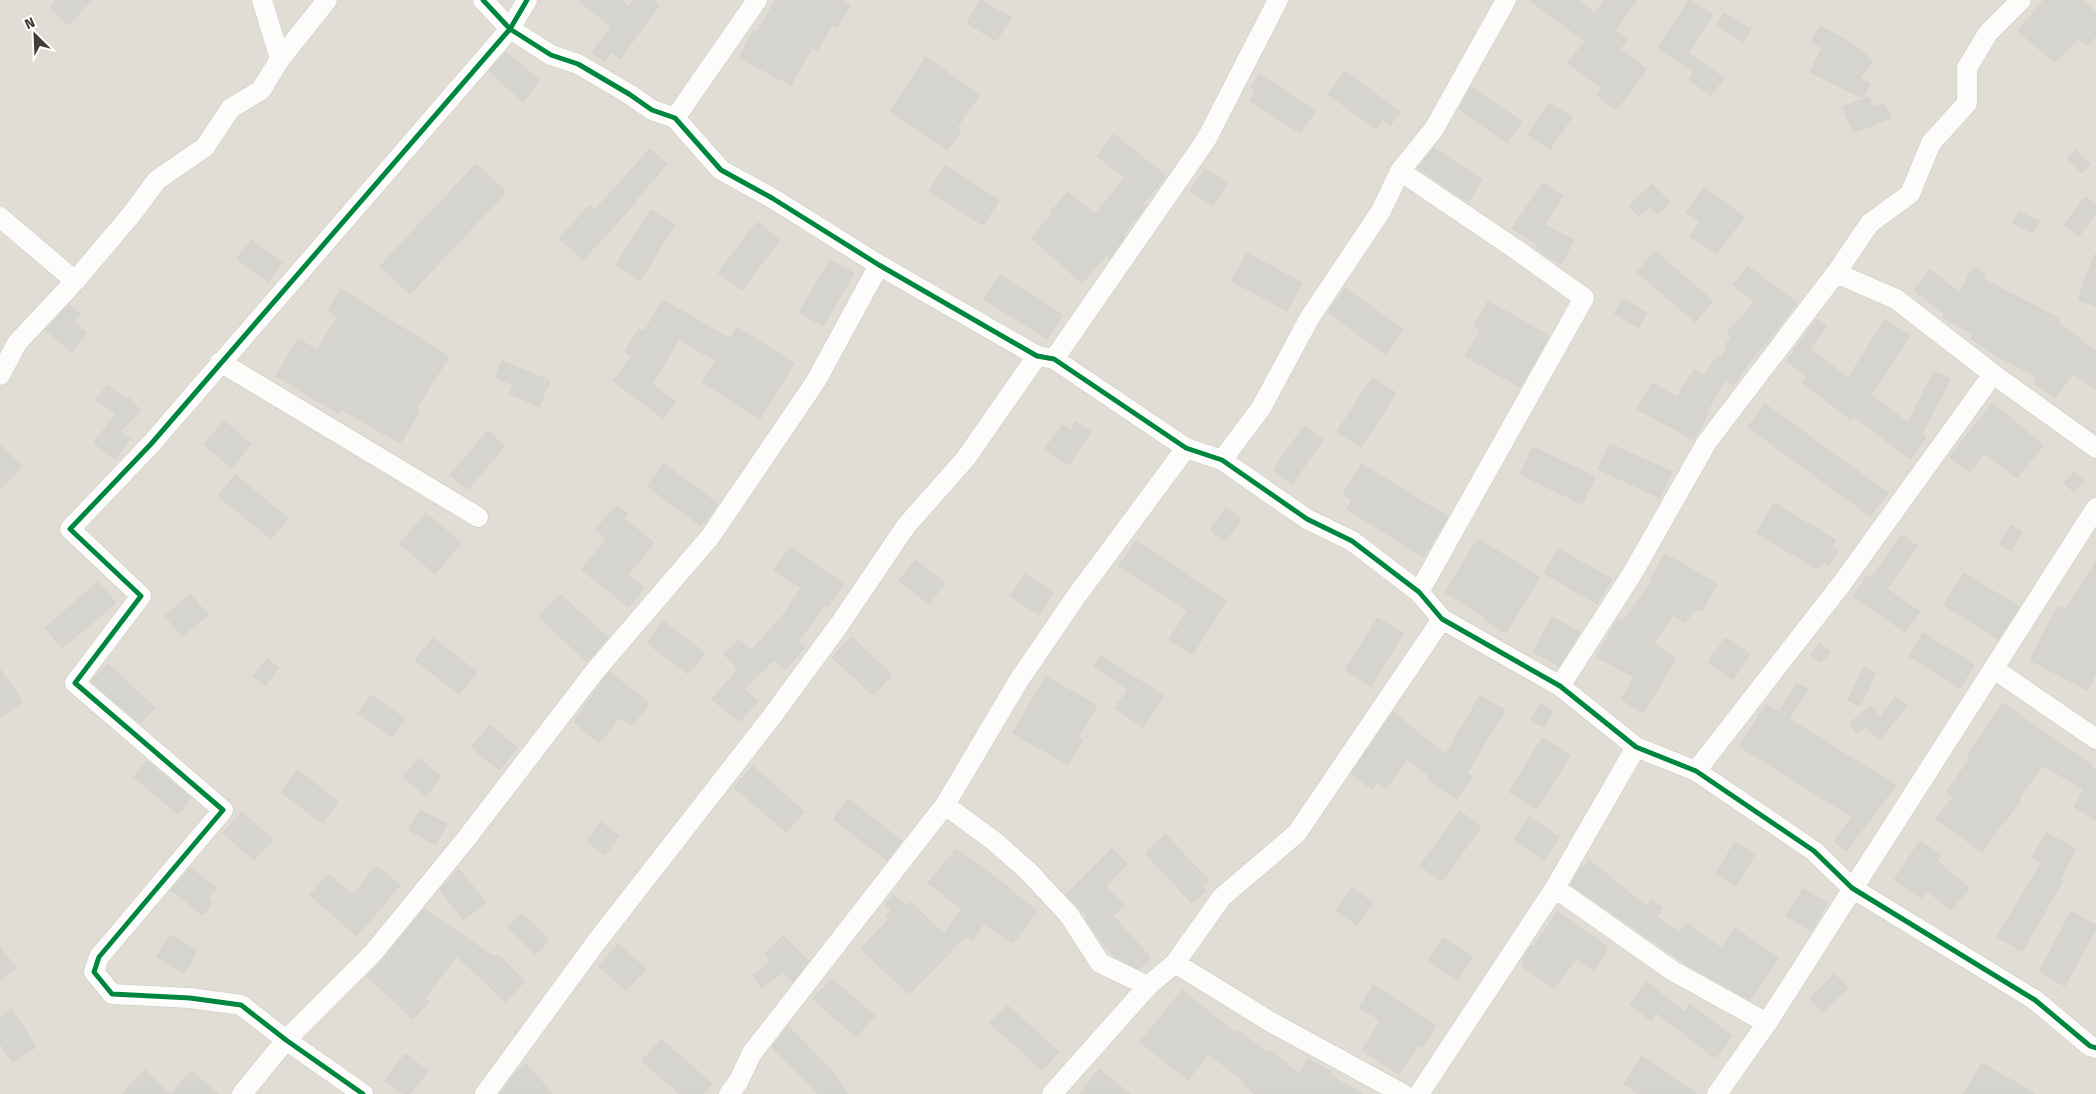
<svg xmlns="http://www.w3.org/2000/svg" width="2096" height="1094" font-family="'Fira Sans',sans-serif">
<style>
.residential{fill:#e1ddd4}
.building{fill:#d6d4cf;stroke:#d5d2cd}
.lines{fill:none;stroke-linecap:round;stroke-linejoin:round}
.street-casing{stroke:#c9c7c3;stroke-width:21}
.street{stroke:#fcfcfb;stroke-width:20}
.cycleway-casing{stroke:#fff;stroke-width:8}
.cycleway{stroke:#00873e;stroke-width:5}
</style>
<rect width="100%" height="100%" fill="#edebe7"/>
<path class="residential" d="M 0,0 L 2096,0 L 2096,1094 L 0,1094 Z"/>
<path class="building" d="M 57,0 L 92,0 L 68,25 L 50,8 Z
M 578,0 L 621,0 L 629,7 L 634,0 L 652,0 L 659,5 L 620,59 L 611,52 L 605,61 L 592,53 L 611,26 Z
M 776,0 L 840,0 L 850,6 L 837,27 L 832,25 L 817,50 L 812,47 L 791,85 L 739,58 L 754,30 L 757,32 Z
M 981,0 L 1011,18 L 996,41 L 967,23 Z
M 1529,0 L 1577,0 L 1595,13 L 1605,0 L 1637,0 L 1615,30 L 1627,39 L 1620,49 L 1647,69 L 1616,110 L 1597,95 L 1602,88 L 1568,63 L 1585,41 Z
M 1689,0 L 1713,14 L 1688,53 L 1724,78 L 1711,95 L 1689,80 L 1694,72 L 1658,48 Z
M 2044,0 L 2081,0 L 2096,12 L 2096,36 L 2088,46 L 2078,38 L 2055,63 L 2018,31 Z
M 1724,13 L 1751,29 L 1743,42 L 1717,25 Z
M 1820,26 L 1851,43 L 1873,61 L 1859,78 L 1870,84 L 1862,98 L 1810,72 L 1822,48 L 1811,42 Z
M 506,52 L 539,80 L 523,102 L 489,71 Z
M 926,57 L 979,95 L 957,127 L 961,130 L 948,150 L 890,111 Z
M 1345,71 L 1400,112 L 1390,125 L 1382,119 L 1376,129 L 1328,94 Z
M 1260,74 L 1315,111 L 1300,133 L 1249,100 L 1256,90 L 1251,87 Z
M 1471,87 L 1522,122 L 1507,143 L 1459,109 Z
M 1869,97 L 1873,108 L 1884,103 L 1891,118 L 1853,133 L 1843,107 Z
M 1549,103 L 1572,117 L 1550,149 L 1528,135 Z
M 1114,134 L 1166,176 L 1143,204 L 1146,206 L 1123,235 L 1125,236 L 1110,258 L 1106,255 L 1082,283 L 1031,238 L 1053,213 L 1051,212 L 1067,192 L 1095,214 L 1125,178 L 1097,156 Z
M 1434,148 L 1482,180 L 1468,202 L 1418,168 Z
M 650,149 L 667,164 L 636,200 L 637,201 L 583,260 L 559,238 L 590,205 L 595,210 Z
M 2076,150 L 2090,165 L 2081,173 L 2067,158 Z
M 476,164 L 506,192 L 410,294 L 380,266 Z
M 945,166 L 999,200 L 983,225 L 929,191 Z
M 1205,169 L 1227,183 L 1213,206 L 1190,191 Z
M 1543,183 L 1563,196 L 1544,225 L 1574,240 L 1561,264 L 1536,249 L 1538,246 L 1512,228 Z
M 1652,184 L 1670,202 L 1657,214 L 1650,206 L 1639,216 L 1629,206 Z
M 1704,188 L 1744,217 L 1716,254 L 1690,236 L 1700,222 L 1686,212 Z
M 2085,197 L 2096,205 L 2096,213 L 2079,236 L 2064,225 Z
M 651,210 L 675,225 L 640,280 L 616,265 Z
M 2019,212 L 2039,221 L 2033,233 L 2013,223 Z
M 757,222 L 780,240 L 742,290 L 718,273 Z
M 252,240 L 282,263 L 268,282 L 237,259 Z
M 1655,251 L 1713,301 L 1695,322 L 1637,272 Z
M 1247,253 L 1302,283 L 1287,311 L 1232,281 Z
M 2094,255 L 2096,255 L 2096,306 L 2078,300 Z
M 830,260 L 854,273 L 823,326 L 799,312 Z
M 1748,266 L 1797,303 L 1771,337 L 1748,364 L 1734,385 L 1725,380 L 1706,413 L 1708,414 L 1694,440 L 1637,409 L 1652,383 L 1677,397 L 1694,370 L 1704,376 L 1718,356 L 1721,358 L 1727,349 L 1724,347 L 1731,337 L 1727,333 L 1755,302 L 1733,285 Z
M 1974,267 L 1985,274 L 1983,279 L 2060,319 L 2058,323 L 2096,351 L 2096,389 L 2073,374 L 2055,398 L 2034,383 L 2038,378 L 1997,356 L 1971,339 L 1973,335 L 1943,317 L 1945,314 L 1914,290 L 1930,270 L 1959,292 Z
M 1000,275 L 1063,315 L 1047,339 L 984,299 Z
M 1346,288 L 1403,330 L 1385,354 L 1328,312 Z
M 341,289 L 449,357 L 416,408 L 420,411 L 400,443 L 341,409 L 338,413 L 276,376 L 298,339 L 317,350 L 338,317 L 328,310 Z
M 1623,299 L 1647,313 L 1638,328 L 1614,313 Z
M 663,300 L 730,339 L 737,327 L 794,363 L 760,419 L 702,382 L 716,361 L 679,339 L 652,384 L 676,402 L 663,418 L 613,381 L 632,356 L 625,352 L 639,329 L 644,332 Z
M 1488,301 L 1549,336 L 1520,387 L 1465,356 L 1481,330 L 1474,326 Z
M 69,305 L 80,314 L 73,321 L 87,333 L 71,352 L 46,330 Z
M 1817,319 L 1826,326 L 1810,349 L 1848,378 L 1885,320 L 1910,335 L 1871,395 L 1908,423 L 1934,371 L 1950,379 L 1922,434 L 1926,437 L 1910,459 L 1854,416 L 1851,420 L 1802,382 L 1808,376 L 1786,361 Z
M 502,361 L 550,381 L 539,406 L 509,394 L 513,385 L 495,377 Z
M 1372,378 L 1396,393 L 1361,447 L 1337,432 Z
M 107,385 L 128,400 L 129,398 L 141,411 L 120,432 L 130,439 L 115,459 L 94,443 L 116,413 L 96,400 Z
M 1992,403 L 2043,445 L 2017,478 L 1984,453 L 1970,472 L 1950,457 Z
M 1765,404 L 1888,493 L 1870,516 L 1748,427 Z
M 224,421 L 251,444 L 231,468 L 204,444 Z
M 1076,422 L 1091,432 L 1068,465 L 1045,449 L 1062,425 L 1071,430 Z
M 1304,426 L 1323,440 L 1292,484 L 1273,470 Z
M 488,431 L 505,446 L 467,490 L 450,475 Z
M 1610,444 L 1672,472 L 1660,498 L 1598,469 Z
M 0,445 L 22,467 L 0,489 Z
M 1533,447 L 1595,477 L 1582,504 L 1520,474 Z
M 664,464 L 718,504 L 701,526 L 647,486 Z
M 1362,464 L 1448,517 L 1423,557 L 1347,509 L 1352,500 L 1343,494 Z
M 2074,472 L 2084,481 L 2074,492 L 2064,483 Z
M 235,475 L 288,518 L 271,539 L 218,496 Z
M 1774,503 L 1836,540 L 1831,547 L 1838,551 L 1829,565 L 1823,562 L 1818,569 L 1756,533 Z
M 618,505 L 628,514 L 623,518 L 654,543 L 628,575 L 644,588 L 629,607 L 582,570 L 606,539 L 595,529 Z
M 1226,508 L 1241,519 L 1225,541 L 1210,530 Z
M 426,513 L 461,543 L 435,574 L 400,544 Z
M 2011,525 L 2022,532 L 2011,550 L 2000,544 Z
M 1902,535 L 1917,546 L 1887,589 L 1920,612 L 1905,632 L 1853,596 L 1868,575 L 1871,578 Z
M 1478,539 L 1540,577 L 1506,633 L 1485,620 L 1486,618 L 1445,592 Z
M 1136,541 L 1189,575 L 1188,577 L 1226,600 L 1193,654 L 1169,640 L 1188,610 L 1119,566 Z
M 790,547 L 844,584 L 828,607 L 825,605 L 798,641 L 805,647 L 785,670 L 774,660 L 744,689 L 758,701 L 739,722 L 712,699 L 738,669 L 724,654 L 739,639 L 751,651 L 783,615 L 801,588 L 774,570 Z
M 1558,549 L 1612,579 L 1597,604 L 1544,573 Z
M 1665,554 L 1717,584 L 1702,611 L 1696,608 L 1685,623 L 1674,615 L 1653,644 L 1676,658 L 1643,713 L 1621,699 L 1634,677 L 1597,657 L 1618,619 L 1623,622 L 1651,582 L 1650,581 Z
M 915,560 L 945,583 L 929,604 L 899,581 Z
M 2096,561 L 2096,674 L 2087,690 L 2030,660 L 2058,606 L 2066,610 Z
M 1964,573 L 2019,607 L 1998,639 L 1944,605 Z
M 1025,574 L 1053,592 L 1039,615 L 1010,596 Z
M 98,582 L 116,603 L 62,648 L 45,628 Z
M 190,594 L 208,615 L 182,636 L 165,616 Z
M 560,594 L 608,638 L 587,662 L 538,616 Z
M 1552,617 L 1580,632 L 1559,666 L 1533,652 Z
M 1378,618 L 1403,634 L 1371,686 L 1345,670 Z
M 663,621 L 705,653 L 688,674 L 647,643 Z
M 1923,633 L 1974,665 L 1960,688 L 1909,656 Z
M 851,637 L 892,675 L 873,695 L 832,657 Z
M 433,638 L 477,672 L 459,694 L 415,660 Z
M 1725,638 L 1750,654 L 1733,679 L 1708,662 Z
M 1820,643 L 1830,652 L 1821,663 L 1811,654 Z
M 1101,656 L 1164,696 L 1143,727 L 1115,708 L 1128,690 L 1094,666 Z
M 267,659 L 279,668 L 265,686 L 253,676 Z
M 108,664 L 155,708 L 140,723 L 91,681 Z
M 1864,667 L 1876,673 L 1860,706 L 1848,700 Z
M 0,669 L 23,702 L 0,717 Z
M 609,672 L 649,703 L 632,726 L 620,717 L 599,743 L 574,722 Z
M 1046,676 L 1097,706 L 1078,737 L 1083,740 L 1068,765 L 1013,733 Z
M 1797,683 L 1808,689 L 1789,719 L 1896,785 L 1846,851 L 1834,841 L 1852,817 L 1739,746 L 1766,704 L 1779,712 Z
M 371,695 L 405,719 L 392,737 L 358,713 Z
M 1480,696 L 1505,710 L 1467,773 L 1472,776 L 1457,799 L 1428,780 L 1430,777 L 1407,759 L 1386,788 L 1377,782 L 1372,789 L 1351,774 L 1393,712 L 1445,755 Z
M 1896,697 L 1907,706 L 1880,739 L 1865,727 L 1857,733 L 1850,723 L 1871,706 L 1880,717 Z
M 2003,703 L 2067,749 L 2092,764 L 2091,767 L 2096,770 L 2096,820 L 2074,807 L 2084,790 L 2043,765 L 2019,798 L 2021,800 L 2005,822 L 2004,821 L 1982,852 L 1936,819 L 1953,797 L 1947,792 L 1970,758 L 1967,756 Z
M 1541,704 L 1553,712 L 1544,727 L 1531,720 Z
M 490,725 L 517,748 L 499,770 L 471,747 Z
M 1542,738 L 1570,755 L 1537,809 L 1509,792 Z
M 419,758 L 441,777 L 426,796 L 403,777 Z
M 147,761 L 191,798 L 178,814 L 134,777 Z
M 753,766 L 804,812 L 786,832 L 734,787 Z
M 298,770 L 338,802 L 322,823 L 281,792 Z
M 848,799 L 902,841 L 887,860 L 833,819 Z
M 420,810 L 447,824 L 435,845 L 409,830 Z
M 1460,811 L 1481,827 L 1442,881 L 1420,866 Z
M 242,812 L 273,840 L 254,860 L 223,833 Z
M 1529,817 L 1559,837 L 1544,860 L 1514,840 Z
M 601,822 L 619,836 L 605,855 L 587,841 Z
M 2046,833 L 2076,849 L 2060,879 L 2063,881 L 2022,951 L 1997,937 L 2041,863 L 2032,858 Z
M 1165,834 L 1209,881 L 1202,887 L 1206,891 L 1192,903 L 1145,853 Z
M 1920,841 L 1941,855 L 1937,861 L 1969,888 L 1951,910 L 1926,890 L 1921,898 L 1894,880 Z
M 1735,842 L 1755,854 L 1736,886 L 1716,873 Z
M 1112,848 L 1128,864 L 1106,886 L 1124,905 L 1113,916 L 1151,958 L 1139,969 L 1114,956 L 1095,933 L 1086,920 L 1088,917 L 1066,895 Z
M 956,849 L 1010,888 L 1008,889 L 1037,911 L 1013,943 L 984,923 L 972,940 L 966,936 L 909,994 L 861,949 L 889,919 L 886,916 L 891,910 L 885,904 L 894,895 L 907,906 L 910,902 L 944,934 L 962,909 L 928,883 Z
M 1589,860 L 1647,907 L 1652,900 L 1663,908 L 1657,917 L 1679,933 L 1686,923 L 1721,948 L 1735,928 L 1779,958 L 1750,1000 L 1686,964 L 1571,885 L 1581,866 L 1583,868 Z
M 376,866 L 400,885 L 357,936 L 310,895 L 328,874 L 353,895 Z
M 190,868 L 216,888 L 208,899 L 212,903 L 203,915 L 171,890 Z
M 459,869 L 486,903 L 463,920 L 440,890 Z
M 1352,888 L 1373,903 L 1357,925 L 1336,910 Z
M 1803,889 L 1827,903 L 1811,931 L 1786,916 Z
M 424,909 L 494,957 L 497,954 L 525,981 L 506,1002 L 457,956 L 425,998 L 429,1002 L 413,1019 L 367,976 L 382,961 Z
M 1557,912 L 1607,946 L 1607,951 L 1594,970 L 1576,959 L 1554,989 L 1522,966 L 1526,962 L 1522,960 L 1531,946 L 1533,947 Z
M 2071,912 L 2096,925 L 2096,928 L 2065,986 L 2039,972 Z
M 522,913 L 549,941 L 535,955 L 508,927 Z
M 170,935 L 197,951 L 184,973 L 157,957 Z
M 783,936 L 809,961 L 792,982 L 783,972 L 762,988 L 753,976 L 771,961 L 765,955 Z
M 1443,938 L 1473,957 L 1457,980 L 1428,961 Z
M 618,944 L 646,969 L 626,991 L 599,966 Z
M 0,947 L 16,968 L 0,980 Z
M 1834,974 L 1848,987 L 1823,1013 L 1809,999 Z
M 829,981 L 834,981 L 875,1016 L 856,1037 L 813,999 Z
M 1647,982 L 1684,1012 L 1690,1004 L 1732,1036 L 1715,1058 L 1657,1013 L 1651,1021 L 1630,1004 Z
M 1374,985 L 1436,1026 L 1422,1047 L 1418,1045 L 1399,1074 L 1362,1050 L 1381,1021 L 1359,1007 Z
M 1182,990 L 1235,1033 L 1237,1030 L 1268,1053 L 1270,1050 L 1299,1074 L 1308,1059 L 1332,1072 L 1330,1075 L 1362,1094 L 1255,1094 L 1243,1084 L 1245,1081 L 1208,1054 L 1188,1080 L 1140,1042 Z
M 1007,1005 L 1059,1052 L 1042,1070 L 990,1023 Z
M 12,1009 L 36,1047 L 12,1062 L 0,1043 L 0,1017 Z
M 788,1026 L 833,1072 L 848,1094 L 818,1094 L 772,1047 Z
M 661,1039 L 712,1084 L 703,1094 L 680,1094 L 642,1061 Z
M 405,1054 L 428,1071 L 410,1094 L 403,1094 L 385,1081 Z
M 1642,1056 L 1697,1094 L 1639,1094 L 1624,1084 Z
M 1982,1063 L 2035,1094 L 1963,1094 Z
M 526,1064 L 553,1094 L 500,1094 L 514,1074 Z
M 1099,1069 L 1130,1094 L 1079,1094 Z
M 145,1070 L 170,1094 L 122,1094 Z
M 191,1071 L 218,1094 L 171,1094 Z"/>
<g class="lines">
<defs>
<path id="street" d="M 262,0 L 280,59
M 483,0 L 510,29 L 551,55 L 578,64 L 629,94 L 652,110 L 675,118 L 721,170 L 772,198 L 879,265 L 1037,356 L 1054,359 L 1186,448 L 1222,460 L 1307,519 L 1352,541 L 1419,592 L 1442,619 L 1560,686 L 1636,747 L 1696,771 L 1814,851 L 1852,888 L 2035,1000 L 2090,1046 L 2096,1048
M 675,118 L 757,0
M 1400,171 L 1514,248 L 1584,298 L 1419,592
M 0,217 L 75,281
M 1836,273 L 1896,299 L 1993,374
M 1054,359 L 1206,140 L 1278,0
M 220,362 L 478,517
M 0,375 L 17,343 L 75,281 L 131,215 L 157,180 L 205,147 L 231,108 L 261,90 L 280,59 L 327,0
M 1222,460 L 1261,408 L 1310,317 L 1381,211 L 1400,171 L 1434,129 L 1506,0
M 1994,669 L 2096,739
M 1560,686 L 1632,574 L 1707,442 L 1836,273 L 1870,223 L 1910,194 L 1931,143 L 1967,103 L 1967,68 L 1988,33 L 2021,0
M 1696,771 L 1843,582 L 1993,374 L 2096,448
M 945,805 L 994,841 L 1029,872 L 1069,915 L 1100,963 L 1148,986
M 1555,888 L 1673,971 L 1767,1023
M 1175,963 L 1269,1021 L 1403,1094
M 242,1094 L 286,1040 L 373,953 L 466,839 L 595,671 L 710,537 L 816,381 L 879,265
M 363,1094 L 286,1040 L 241,1005 L 190,998 L 112,994 L 94,972 L 99,957 L 223,810 L 75,683 L 141,596 L 70,529 L 151,444 L 510,29 L 527,0
M 485,1094 L 597,941 L 770,719 L 839,625 L 906,526 L 966,458 L 1037,356
M 729,1094 L 738,1082 L 752,1053 L 945,805 L 1019,680 L 1075,598 L 1186,448
M 1052,1094 L 1148,986 L 1175,963 L 1222,897 L 1297,833 L 1442,619
M 1419,1094 L 1555,888 L 1636,747
M 1717,1094 L 1767,1023 L 2096,508"/>
</defs>
<use href="#street" class="street-casing"/>
<use href="#street" class="street"/>
<defs>
<path id="cycleway" d="M 483,0 L 510,29 L 551,55 L 578,64 L 629,94 L 652,110 L 675,118 L 721,170 L 772,198 L 879,265 L 1037,356 L 1054,359 L 1186,448 L 1222,460 L 1307,519 L 1352,541 L 1419,592 L 1442,619 L 1560,686 L 1636,747 L 1696,771 L 1814,851 L 1852,888 L 2035,1000 L 2090,1046 L 2096,1048
M 363,1094 L 286,1040 L 241,1005 L 190,998 L 112,994 L 94,972 L 99,957 L 223,810 L 75,683 L 141,596 L 70,529 L 151,444 L 510,29 L 527,0"/>
</defs>
<use href="#cycleway" class="cycleway-casing"/>
<use href="#cycleway" class="cycleway"/>
</g>
<g transform="translate(35 35) rotate(336)" stroke="#ffffff" stroke-width="4" paint-order="stroke">
<path d="M0-4L9 19L0 12L-9 19Z" fill="#413c34"/>
<text y="-8" font-size="14" font-weight="bold" text-anchor="middle" fill="#413c34">N</text>
</g>
</svg>
